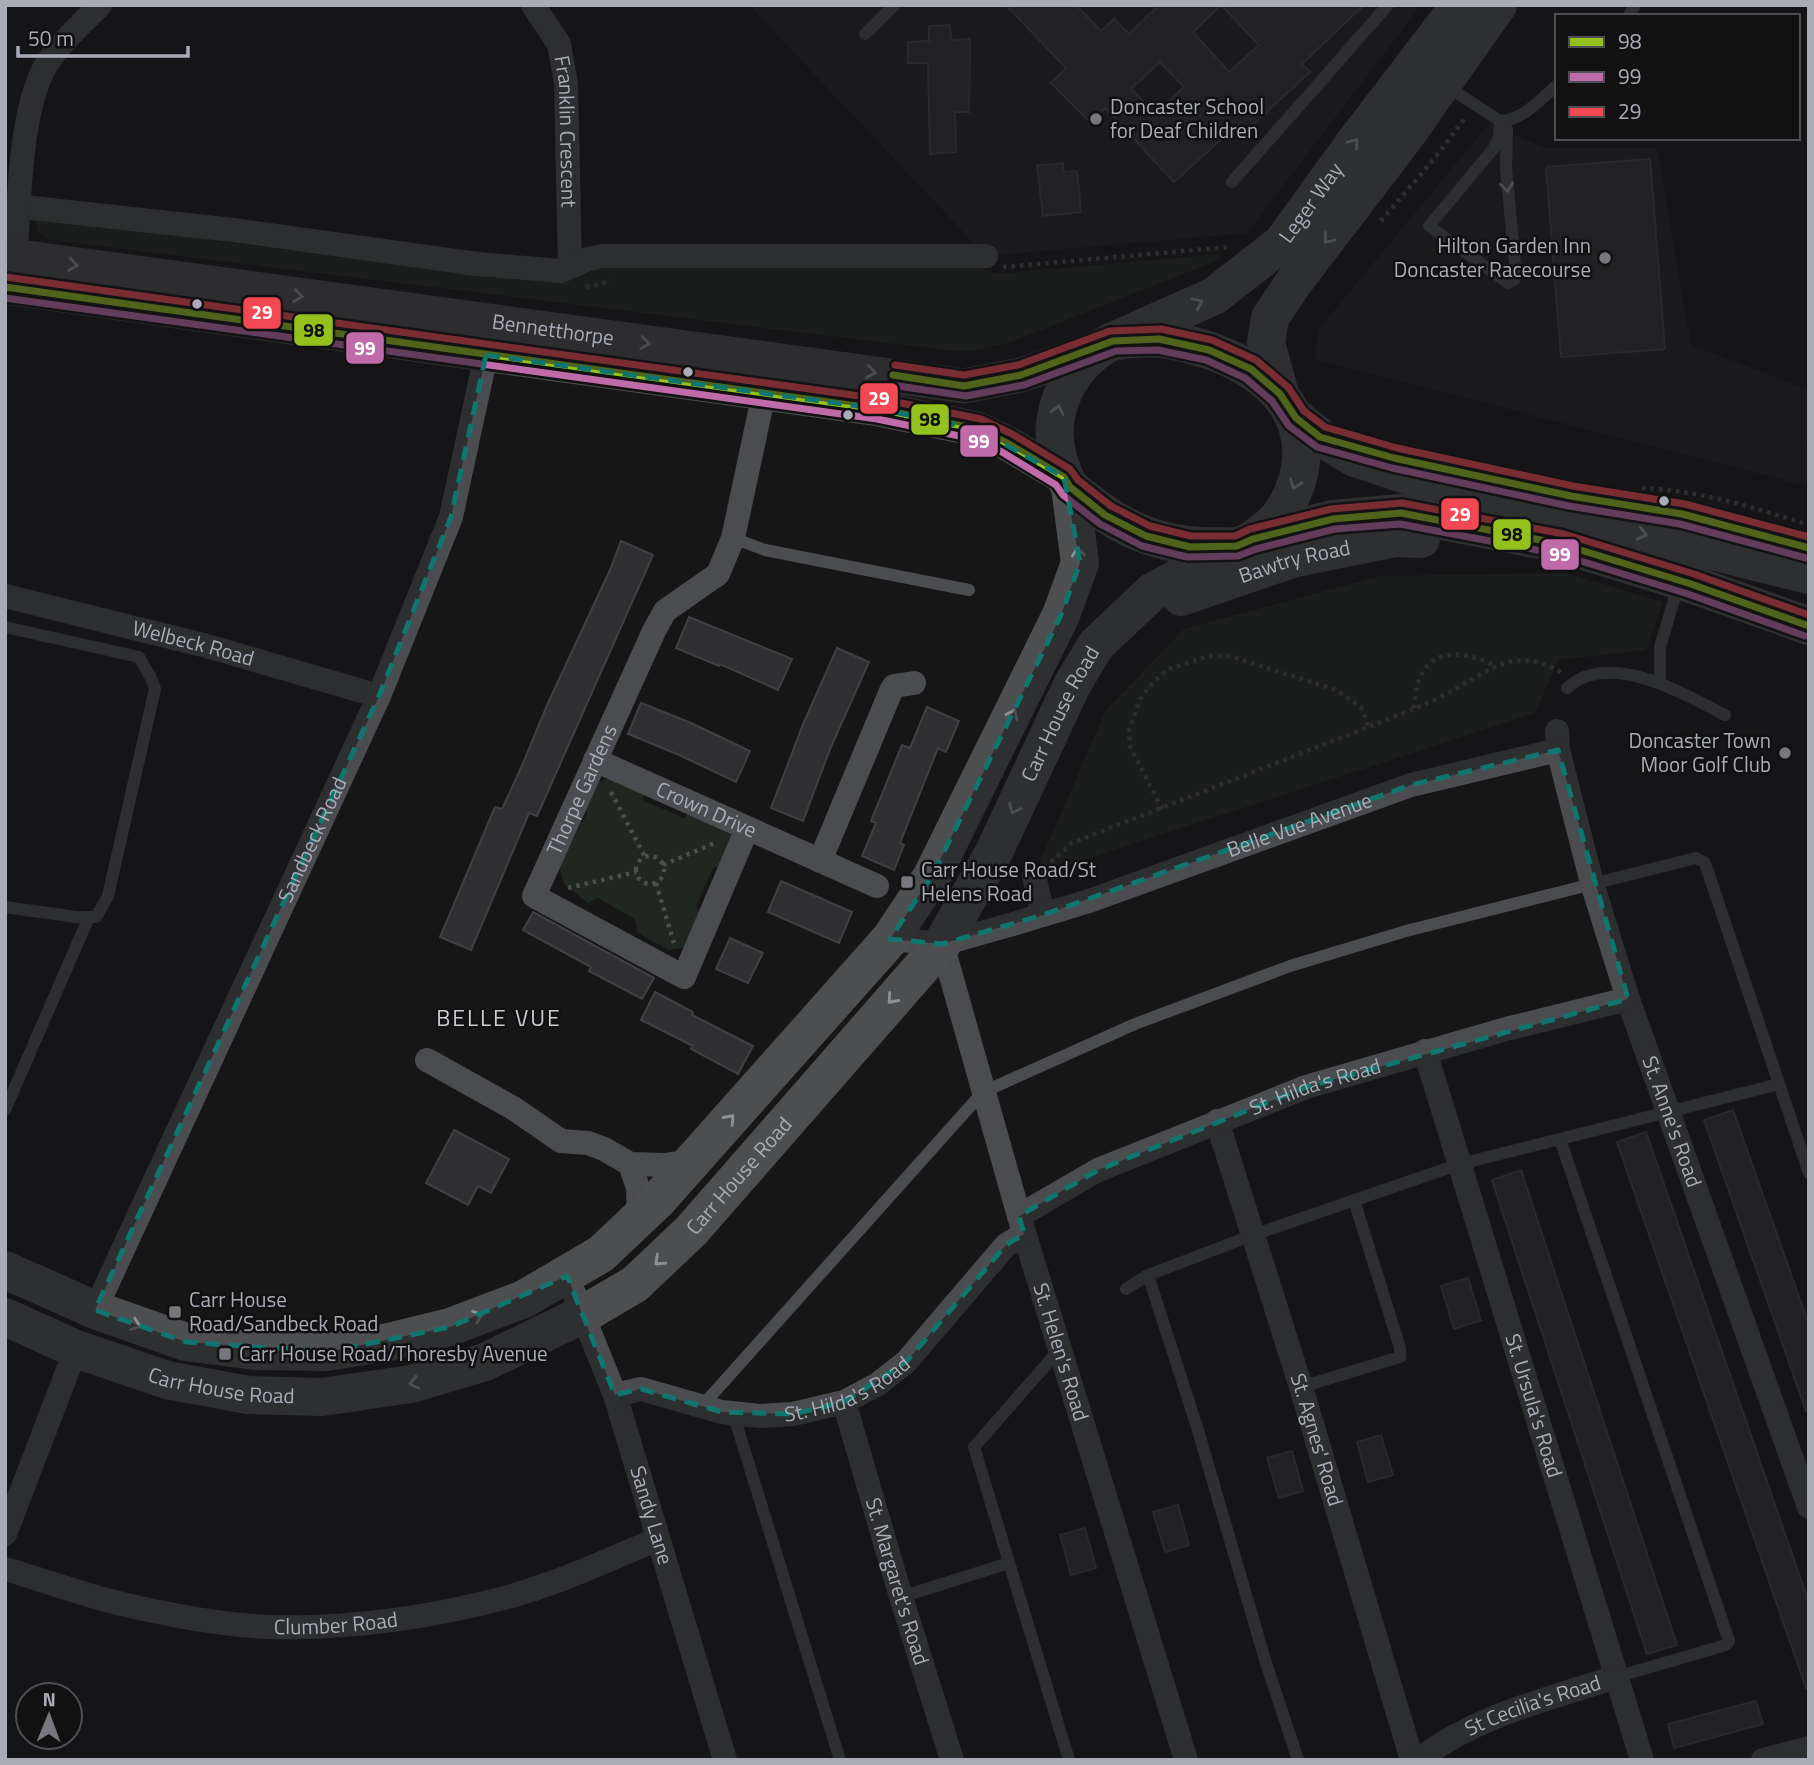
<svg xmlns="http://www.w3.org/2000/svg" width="1814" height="1765" font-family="'Titillium Web',sans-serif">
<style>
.built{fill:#202022}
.green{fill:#202721}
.building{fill:#2f2f31;stroke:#3f4043;stroke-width:2;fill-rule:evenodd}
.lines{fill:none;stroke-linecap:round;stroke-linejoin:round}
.path{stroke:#4c4d50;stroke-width:4.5;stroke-dasharray:3.5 5;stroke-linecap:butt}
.lane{stroke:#4b4c4f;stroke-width:12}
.street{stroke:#4b4c4f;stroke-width:24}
.secondary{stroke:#4a4a4d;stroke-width:35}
.highway{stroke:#4d4e50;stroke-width:38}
.bus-1-casing{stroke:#111112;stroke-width:12}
.bus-2-casing{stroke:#111112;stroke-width:12}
.bus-3-casing{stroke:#111112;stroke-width:12}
.bus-1{stroke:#95c11e;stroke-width:7}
.bus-2{stroke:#bf6baa;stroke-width:7}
.bus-3{stroke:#f24853;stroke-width:7}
.oneway{stroke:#8d9097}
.oneway2{stroke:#8d8f97}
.oneway3{stroke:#8c8f96}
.marked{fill:none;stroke:#0f766e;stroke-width:5;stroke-dasharray:14 9;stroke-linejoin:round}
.poi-dot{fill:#76787e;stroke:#111112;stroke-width:2.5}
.bus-dot{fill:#a9acb6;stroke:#111112;stroke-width:2.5}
.labels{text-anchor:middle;stroke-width:5;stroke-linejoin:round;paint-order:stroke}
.poi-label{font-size:21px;fill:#a9acb6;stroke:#111112;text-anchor:start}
.street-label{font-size:21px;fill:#a9acb6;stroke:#111112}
.neighbourhood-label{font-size:23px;letter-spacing:2px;fill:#c9cbd3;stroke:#111112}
.line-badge{stroke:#111112;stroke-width:2.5}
.badge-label{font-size:19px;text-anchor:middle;font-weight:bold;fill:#fff}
.pale-badge-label{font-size:19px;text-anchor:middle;font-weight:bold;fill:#111}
</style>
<rect width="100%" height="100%" fill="#161617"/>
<path class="built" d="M 749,5 L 1421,5 L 1247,233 L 986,256 Z
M 1489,124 L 1545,148 L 1657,148 L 1691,345 L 1809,390 L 1809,437 L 1805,447 L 1809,448 L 1807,486 L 1315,359 L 1318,330 Z"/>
<path class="green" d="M 34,216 L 493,278 L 569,278 L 592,266 L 971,265 L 997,274 L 1223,254 L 1211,263 L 1011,342 L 973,351 L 954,351 L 51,240 L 38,233 Z
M 1566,573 L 1662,602 L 1646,650 L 1558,660 L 1535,713 L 1034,876 L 1106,710 L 1184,629 L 1381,576 Z
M 611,777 L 643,790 L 644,801 L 684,818 L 692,810 L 736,836 L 725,865 L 713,868 L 696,906 L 701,917 L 688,947 L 669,950 L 638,933 L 635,919 L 598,898 L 588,903 L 564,884 L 557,856 L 566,854 L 587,813 L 582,805 L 593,785 Z"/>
<path class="building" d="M 1006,5 L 1076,5 L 1101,31 L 1114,19 L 1129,34 L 1159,5 L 1221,5 L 1193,32 L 1229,72 L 1259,45 L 1221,5 L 1364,5 L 1302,64 L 1310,72 L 1246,131 L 1238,124 L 1174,182 L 1105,108 L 1090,122 L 1051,83 L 1066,68 ZM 1160,62 L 1184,87 L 1156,114 L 1131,89 Z
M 950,25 L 951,40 L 970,39 L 969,112 L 955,112 L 956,152 L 930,154 L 928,63 L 908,63 L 908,42 L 929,41 L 929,26 Z
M 1650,159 L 1665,349 L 1561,357 L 1546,167 Z
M 1063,163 L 1064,172 L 1077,171 L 1081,212 L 1043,216 L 1037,166 Z
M 621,541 L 653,555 L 537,816 L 529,813 L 471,950 L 440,937 L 495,807 L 502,809 L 521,768 L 548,703 L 610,570 Z
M 689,617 L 792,659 L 778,690 L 720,664 L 719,666 L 676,648 Z
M 837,648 L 869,662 L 830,749 L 803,821 L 771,808 L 804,722 Z
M 641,703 L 691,723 L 750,751 L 736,782 L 677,754 L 628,734 Z
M 927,707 L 959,721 L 946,752 L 938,748 L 900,843 L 904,845 L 894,870 L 862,856 L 876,823 L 871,821 L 902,745 L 910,748 Z
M 781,881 L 852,912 L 839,943 L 768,912 Z
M 533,912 L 654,978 L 642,999 L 589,971 L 591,967 L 523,930 Z
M 730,938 L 763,953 L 748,983 L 716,969 Z
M 655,992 L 693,1012 L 692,1015 L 753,1046 L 738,1074 L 691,1049 L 693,1046 L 641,1020 Z
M 1733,1110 L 1809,1325 L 1809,1411 L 1806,1411 L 1704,1120 Z
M 454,1130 L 509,1159 L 491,1193 L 478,1186 L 468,1205 L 426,1183 Z
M 1646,1132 L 1809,1603 L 1809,1688 L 1806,1688 L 1617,1142 Z
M 1521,1170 L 1677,1645 L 1647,1654 L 1492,1180 Z
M 1468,1278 L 1481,1320 L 1454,1329 L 1441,1286 Z
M 1381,1435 L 1393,1475 L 1368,1482 L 1357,1442 Z
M 1292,1451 L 1303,1491 L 1279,1498 L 1267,1458 Z
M 1178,1505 L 1189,1545 L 1165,1552 L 1153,1512 Z
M 1085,1528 L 1096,1568 L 1071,1575 L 1060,1535 Z
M 1756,1701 L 1763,1724 L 1674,1748 L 1668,1724 Z"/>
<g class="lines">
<path class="path" d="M 1381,221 L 1433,160 L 1466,117
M 1003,267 L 1228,247
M 586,287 L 611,281
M 1642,488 C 1698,490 1756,508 1809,525
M 1414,708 C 1415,699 1416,688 1419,680 C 1432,645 1469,652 1495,666
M 611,792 L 645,857
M 1162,809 L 1130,746 L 1129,731 L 1140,699 L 1154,681 L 1169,669 L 1208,656 L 1230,656 L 1336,690 L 1361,707 L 1369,727
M636 870a14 14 0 1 1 28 0a14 14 0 1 1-28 0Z
M 1051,862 L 1072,843 L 1414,709 C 1425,704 1437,699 1448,693 C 1489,671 1515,644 1562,673
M 663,865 L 717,842
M 656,883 L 674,943
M 568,888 L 636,872"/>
<path class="lane" d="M 1629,16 L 1635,5
M 865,34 L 894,5
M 1445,85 L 1500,121 L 1507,130 L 1506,168 L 1516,276 L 1514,280 L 1508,283 L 1429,226 L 1494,148 L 1499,137 L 1500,121
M 1500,121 C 1523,120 1540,100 1557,85
M 1232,182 L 1388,5
M 1531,487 L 1682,514 L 1809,548
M 733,538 L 765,550 L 969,590
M 5,627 L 139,657 L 151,678 L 155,689 L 108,896 L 96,917 L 76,917 L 5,907
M 1660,682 L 1660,647 L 1679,583
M 1567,688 C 1609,649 1684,694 1725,715
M 5,1110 L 89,917
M 1560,1139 L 1729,1641 L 1726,1645 L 1616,1677
M 1148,1275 L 1197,1427 L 1266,1663 L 1298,1760
M 1126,1289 L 1148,1275 L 1253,1235 L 1460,1164 L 1779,1084
M 1059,1350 L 974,1447 L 1069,1760
M 1301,1387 L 1400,1357 L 1400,1348 L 1354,1200
M 702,1406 L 983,1092 L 1135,1024 L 1290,966 L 1406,931 L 1696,858 L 1704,862 L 1707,869 L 1809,1173
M 733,1413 L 840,1760
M 901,1597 L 1009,1563"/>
<g class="street">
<path id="s1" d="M 533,5 L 559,44 L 566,83 L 570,267"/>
<path d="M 5,205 L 233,230 L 477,264 L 561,271 L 588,259 L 603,256 L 986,256"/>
<path d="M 15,270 C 19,213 18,114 46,65 C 57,46 85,21 100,5"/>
<path id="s2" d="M 5,596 L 207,646 L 379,696"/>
<path id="s3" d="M 1557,731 L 1558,750 L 1592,883 L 1628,999 L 1809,1507"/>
<path id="s4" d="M 595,760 L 877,886"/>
<path id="s5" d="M 747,829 L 684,977 L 534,896 L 654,631 L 665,611 L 718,574 L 733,538 L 764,393"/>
<path d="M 820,861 L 891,691 L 894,686 L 914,683"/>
<path d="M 1034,876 L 1043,915"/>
<path id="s6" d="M 890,939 L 942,944 L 1013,924 L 1089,901 L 1411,785 L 1558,750"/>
<path id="s7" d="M 942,944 L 1019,1216 L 1186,1760"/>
<path id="s8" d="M 1425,1051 L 1642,1760"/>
<path d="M 427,1060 L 513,1108 L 561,1141 L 588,1143 L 604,1149 L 630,1164 L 665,1165 L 692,1161"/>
<path id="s9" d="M 1217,1121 L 1301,1387 L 1412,1760"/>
<path d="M 630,1164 L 638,1188 L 639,1218"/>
<path id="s10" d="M 1019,1216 L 1098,1170 L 1306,1087 L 1506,1029 L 1628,999"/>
<path id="s11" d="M 567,1276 L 615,1395 L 725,1760"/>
<path id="s12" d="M 95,1310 L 379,696 L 451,517 L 486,355"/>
<path id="s13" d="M 615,1395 L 641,1389 L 722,1412 L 760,1416 L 793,1414 L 844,1402 L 878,1384 L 906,1362 L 1006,1245 L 1024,1234"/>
<path id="s14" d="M 844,1402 L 901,1597 L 952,1760"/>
<path d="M 5,1534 L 76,1349"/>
<path id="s15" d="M 5,1569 C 44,1580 83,1595 122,1604 C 169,1615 220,1625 269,1627 C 348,1629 428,1618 504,1598 C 557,1584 608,1560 658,1539"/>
<path id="s16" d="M 1418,1760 C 1478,1715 1545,1700 1616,1677"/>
<path d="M 1763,1760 L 1809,1748"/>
</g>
<g class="secondary">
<path id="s17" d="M 5,255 L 964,386 L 1021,375 L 1096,349"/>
<path d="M 5,287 L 879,409 L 977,429 L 1007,443 L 1064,477"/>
</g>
<g class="highway">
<path id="s18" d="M 1113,341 C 1128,340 1145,337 1161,339 C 1226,348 1307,385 1301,461 C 1299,482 1288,509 1273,523 C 1263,532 1251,543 1238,546 C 1231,547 1223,546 1216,546 C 1169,548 1126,532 1089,502 C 1083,497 1074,492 1069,485 C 1064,478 1062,469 1059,461 C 1044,414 1069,363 1113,341 L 1214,296 L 1282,243 L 1355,142 L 1460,5"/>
<path d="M 1280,394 L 1266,343 L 1270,318 L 1294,282 L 1404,138 L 1498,5"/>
<path d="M 1296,418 L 1320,437 L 1355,458 L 1412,477 L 1809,575"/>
<path d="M 1255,539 L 1333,519 L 1401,513 L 1561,544 L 1691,584 L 1809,626"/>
<path id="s19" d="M 1181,597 L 1292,559 L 1396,538 L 1421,539"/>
<path d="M 5,1270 L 95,1310 L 186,1342 L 255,1351 L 327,1352 L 389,1342 L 450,1327 L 524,1299 L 601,1254 L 657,1201 L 890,939 L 932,876 L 1061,615 L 1080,563 L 1070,487"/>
<path id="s20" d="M 5,1317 L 76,1349 L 167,1380 L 248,1395 L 322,1397 L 411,1384 L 485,1362 L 584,1314 L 635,1284 L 691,1231 L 942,944 L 994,852 L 1072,685 L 1096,645 L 1152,592 L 1237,546"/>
</g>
<defs>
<path id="bus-1" d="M 5,287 L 879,409 L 977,429 L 1007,443 L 1064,477 L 1070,487 L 1105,515 L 1146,536 L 1190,547 L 1237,546 L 1253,539 L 1333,519 L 1401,513 L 1561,544 L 1691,584 L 1809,626
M 893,375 L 964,386 L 1021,375 L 1113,341 L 1159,339 L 1209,350 L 1251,369 L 1280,394 L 1296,418 L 1320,437 L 1394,458 L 1571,496 L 1682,514 L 1809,548"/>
<path id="bus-2" d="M 5,298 L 877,419 L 974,439 L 1002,452 L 1056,485 L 1063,495 L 1100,524 L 1142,546 L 1187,557 L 1238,556 L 1256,549 L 1335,529 L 1400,524 L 1558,554 L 1688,594 L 1805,636
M 891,385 L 966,396 L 1024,385 L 1116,351 L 1158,350 L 1206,360 L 1245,378 L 1272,401 L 1289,426 L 1317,447 L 1392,468 L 1569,506 L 1680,524 L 1806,558"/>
<path id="bus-3" d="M 6,277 L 881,399 L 981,419 L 1012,434 L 1070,469 L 1078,480 L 1111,506 L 1150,526 L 1191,536 L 1235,536 L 1250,529 L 1331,509 L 1402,503 L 1564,534 L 1694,574 L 1809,615
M 895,365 L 964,375 L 1018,365 L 1110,331 L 1161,329 L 1212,340 L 1256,360 L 1288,387 L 1304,411 L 1325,427 L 1397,448 L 1573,486 L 1685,504 L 1809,537"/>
</defs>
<use href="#bus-1" class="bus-1-casing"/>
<use href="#bus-2" class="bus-2-casing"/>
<use href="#bus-3" class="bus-3-casing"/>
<use href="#bus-1" class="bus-1"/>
<use href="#bus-2" class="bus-2"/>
<use href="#bus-3" class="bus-3"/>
</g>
<defs><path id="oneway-chevron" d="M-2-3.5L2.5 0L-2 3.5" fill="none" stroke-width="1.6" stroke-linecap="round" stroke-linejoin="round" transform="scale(1.75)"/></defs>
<g class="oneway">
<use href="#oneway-chevron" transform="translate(1354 143) rotate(-53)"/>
<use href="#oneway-chevron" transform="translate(1328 239) rotate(128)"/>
<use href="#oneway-chevron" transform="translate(1198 303) rotate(-24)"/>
<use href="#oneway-chevron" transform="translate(1058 410) rotate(-76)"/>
<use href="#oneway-chevron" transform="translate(1295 484) rotate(110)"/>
<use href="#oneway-chevron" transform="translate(1642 534) rotate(14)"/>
<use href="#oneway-chevron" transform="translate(1078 552) rotate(-96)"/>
<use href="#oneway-chevron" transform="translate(1013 714) rotate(-64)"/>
<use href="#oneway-chevron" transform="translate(1014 809) rotate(115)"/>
<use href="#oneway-chevron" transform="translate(892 999) rotate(132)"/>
<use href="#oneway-chevron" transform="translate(730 1119) rotate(-48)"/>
<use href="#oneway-chevron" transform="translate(659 1261) rotate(137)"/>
<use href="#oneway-chevron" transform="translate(478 1316) rotate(-20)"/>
<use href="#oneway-chevron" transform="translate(136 1325) rotate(19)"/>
<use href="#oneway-chevron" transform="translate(414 1383) rotate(167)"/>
</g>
<use class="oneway2" href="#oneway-chevron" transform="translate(1507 187) rotate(84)"/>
<g class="oneway3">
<use href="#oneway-chevron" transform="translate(73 265) rotate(8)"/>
<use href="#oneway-chevron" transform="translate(298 296) rotate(8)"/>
<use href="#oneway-chevron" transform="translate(645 343) rotate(7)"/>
<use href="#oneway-chevron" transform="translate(871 372) rotate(8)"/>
</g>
<path d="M0 0H1814V1765H0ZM 486,355 L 879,409 L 977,429 L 1064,477 L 1080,563 L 1061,615 L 932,876 L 890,939 L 942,944 L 1043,915 L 1411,785 L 1558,750 L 1628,999 L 1306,1087 L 1098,1170 L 1019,1216 L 1024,1234 L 1006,1245 L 906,1362 L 844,1402 L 793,1414 L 722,1412 L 641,1389 L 615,1395 L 567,1276 L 450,1327 L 327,1352 L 186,1342 L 95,1310 L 379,696 L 451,517 Z" fill="#161617" fill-opacity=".55" fill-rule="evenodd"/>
<path class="marked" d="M 486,355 L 879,409 L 977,429 L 1064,477 L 1080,563 L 1061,615 L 932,876 L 890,939 L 942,944 L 1043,915 L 1411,785 L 1558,750 L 1628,999 L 1306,1087 L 1098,1170 L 1019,1216 L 1024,1234 L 1006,1245 L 906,1362 L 844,1402 L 793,1414 L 722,1412 L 641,1389 L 615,1395 L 567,1276 L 450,1327 L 327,1352 L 186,1342 L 95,1310 L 379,696 L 451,517 Z"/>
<g class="poi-dot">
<circle cx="1096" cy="119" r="7"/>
<circle cx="1605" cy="258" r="7"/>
<circle cx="1785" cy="753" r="7"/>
<rect x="900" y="875" width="14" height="14" rx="3.5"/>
<rect x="168" y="1305" width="14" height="14" rx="3.5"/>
<rect x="218" y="1347" width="14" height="14" rx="3.5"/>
</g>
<g class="bus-dot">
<circle cx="197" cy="304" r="6"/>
<circle cx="688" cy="372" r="6"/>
<circle cx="848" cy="415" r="6"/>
<circle cx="1664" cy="501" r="6"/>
</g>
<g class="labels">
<g class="poi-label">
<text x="1110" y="114">Doncaster School<tspan x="1110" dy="24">for Deaf Children</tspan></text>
<text x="1591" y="253" text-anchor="end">Hilton Garden Inn<tspan x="1591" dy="24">Doncaster Racecourse</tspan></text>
<text x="1771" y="748" text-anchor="end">Doncaster Town<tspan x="1771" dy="24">Moor Golf Club</tspan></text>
<text x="921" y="877">Carr House Road/St<tspan x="921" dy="24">Helens Road</tspan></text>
<text x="189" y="1307">Carr House<tspan x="189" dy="24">Road/Sandbeck Road</tspan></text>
<text x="239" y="1361">Carr House Road/Thoresby Avenue</text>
</g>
<g class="street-label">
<text dy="7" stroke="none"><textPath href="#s1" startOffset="135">Franklin Crescent</textPath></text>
<text dy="7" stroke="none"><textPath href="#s18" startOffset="966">Leger Way</textPath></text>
<text dy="7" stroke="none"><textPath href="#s17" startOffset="553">Bennetthorpe</textPath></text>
<text dy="7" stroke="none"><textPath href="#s19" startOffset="119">Bawtry Road</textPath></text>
<text dy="7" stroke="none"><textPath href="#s2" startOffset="194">Welbeck Road</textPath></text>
<text dy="7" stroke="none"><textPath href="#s20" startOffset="1384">Carr House Road</textPath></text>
<text dy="7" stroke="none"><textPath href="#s5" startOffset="448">Thorpe Gardens</textPath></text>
<text dy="7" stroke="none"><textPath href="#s4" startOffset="122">Crown Drive</textPath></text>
<text dy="7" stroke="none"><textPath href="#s6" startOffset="429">Belle Vue Avenue</textPath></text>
<text dy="7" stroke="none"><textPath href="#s12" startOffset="518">Sandbeck Road</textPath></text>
<text dy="7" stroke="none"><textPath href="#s10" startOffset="324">St. Hilda's Road</textPath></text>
<text dy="7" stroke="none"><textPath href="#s3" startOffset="408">St. Anne's Road</textPath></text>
<text dy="7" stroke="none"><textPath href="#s20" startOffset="817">Carr House Road</textPath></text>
<text dy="7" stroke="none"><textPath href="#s7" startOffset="425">St. Helen's Road</textPath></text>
<text dy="7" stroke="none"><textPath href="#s20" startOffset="229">Carr House Road</textPath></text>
<text dy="7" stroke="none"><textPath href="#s13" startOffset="242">St. Hilda's Road</textPath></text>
<text dy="7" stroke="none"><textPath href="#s8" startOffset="371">St. Ursula's Road</textPath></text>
<text dy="7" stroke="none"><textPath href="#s9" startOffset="334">St. Agnes' Road</textPath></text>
<text dy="7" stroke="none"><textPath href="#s11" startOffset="254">Sandy Lane</textPath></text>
<text dy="7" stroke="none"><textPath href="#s14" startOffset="187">St. Margaret's Road</textPath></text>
<text dy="7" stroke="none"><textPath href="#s15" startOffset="338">Clumber Road</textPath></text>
<text dy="7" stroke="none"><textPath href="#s16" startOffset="128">St Cecilia's Road</textPath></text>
</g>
<g class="neighbourhood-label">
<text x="499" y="1026">BELLE VUE</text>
</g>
</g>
<g class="line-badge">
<rect x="242" y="296" width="40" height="34" rx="7" fill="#f24853"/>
<rect x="293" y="313" width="41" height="34" rx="7" fill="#95c11e"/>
<rect x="345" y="331" width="40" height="34" rx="7" fill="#bf6baa"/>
<rect x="859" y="382" width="40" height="33" rx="7" fill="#f24853"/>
<rect x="910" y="403" width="40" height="33" rx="7" fill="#95c11e"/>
<rect x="959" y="424" width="40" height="34" rx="7" fill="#bf6baa"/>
<rect x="1440" y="497" width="40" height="34" rx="7" fill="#f24853"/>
<rect x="1492" y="518" width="40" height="33" rx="7" fill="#95c11e"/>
<rect x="1540" y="538" width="40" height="33" rx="7" fill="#bf6baa"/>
</g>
<g class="badge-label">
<text x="262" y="319">29</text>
<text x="365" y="355">99</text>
<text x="879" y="405">29</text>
<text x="979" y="448">99</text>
<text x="1460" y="521">29</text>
<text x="1560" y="561">99</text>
</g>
<g class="pale-badge-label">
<text x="314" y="337">98</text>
<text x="930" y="426">98</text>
<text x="1512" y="541">98</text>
</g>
<rect width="1814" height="1765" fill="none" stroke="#a9acb6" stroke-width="14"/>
<rect x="1555" y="14" width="245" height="126" fill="#111112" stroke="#4e4f54" stroke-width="2"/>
<rect x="1569" y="37" width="35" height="10" fill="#95c11e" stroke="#4e4f54" stroke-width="2"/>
<text x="1618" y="49" font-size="21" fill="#a9acb6">98</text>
<rect x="1569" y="72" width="35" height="10" fill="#bf6baa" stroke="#4e4f54" stroke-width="2"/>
<text x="1618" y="84" font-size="21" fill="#a9acb6">99</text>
<rect x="1569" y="107" width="35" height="10" fill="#f24853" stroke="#4e4f54" stroke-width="2"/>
<text x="1618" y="119" font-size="21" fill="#a9acb6">29</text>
<g transform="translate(49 1716) rotate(1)"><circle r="33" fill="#111112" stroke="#4e4f54" stroke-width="2"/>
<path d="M0-5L12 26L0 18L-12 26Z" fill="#76787e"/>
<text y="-10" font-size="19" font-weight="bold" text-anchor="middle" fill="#a9acb6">N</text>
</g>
<path d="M18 46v10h170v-10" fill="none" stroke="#a9acb6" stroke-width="3.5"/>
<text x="28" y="46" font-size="21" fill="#a9acb6" stroke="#111112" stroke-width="5" paint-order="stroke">50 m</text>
</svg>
